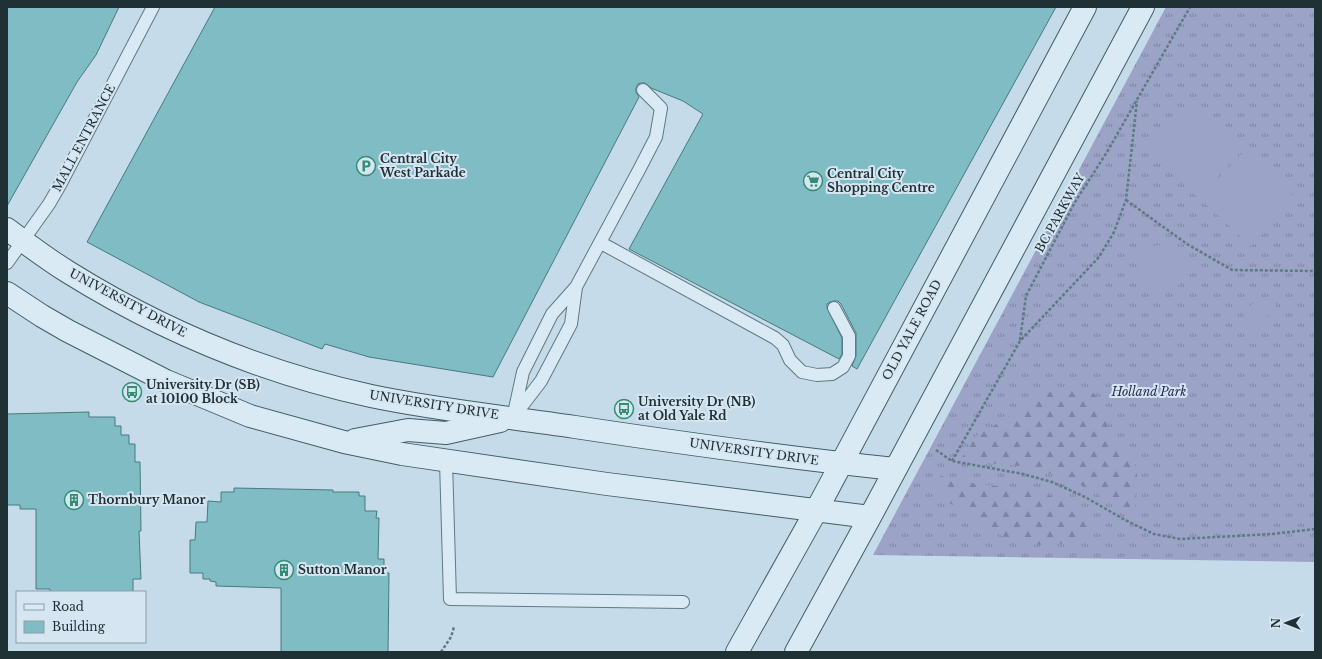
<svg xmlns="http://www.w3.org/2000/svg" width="1322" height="659" font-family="'Libre Baskerville',serif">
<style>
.grass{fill:url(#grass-tufts)}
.forest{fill:url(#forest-firs)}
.garden{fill:#9ba3c7}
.building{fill:#80bcc4;stroke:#467a80}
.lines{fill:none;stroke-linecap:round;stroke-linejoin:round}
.service-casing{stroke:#5e7a83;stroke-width:14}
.secondary-casing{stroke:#415e65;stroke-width:24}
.path{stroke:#5e7a83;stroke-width:2.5;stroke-dasharray:3 2;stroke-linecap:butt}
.service{stroke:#d9eaf5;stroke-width:12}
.secondary{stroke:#d9eaf5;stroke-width:22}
.labels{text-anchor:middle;stroke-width:4;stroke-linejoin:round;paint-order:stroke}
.street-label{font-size:12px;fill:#203135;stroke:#d5e6f2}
.poi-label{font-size:12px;font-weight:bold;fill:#203135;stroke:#d5e6f2;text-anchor:start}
.park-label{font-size:12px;font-style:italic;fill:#292a50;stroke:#d5e6f2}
</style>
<defs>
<pattern id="grass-tufts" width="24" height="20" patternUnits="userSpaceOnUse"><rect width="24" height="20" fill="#9ba3c7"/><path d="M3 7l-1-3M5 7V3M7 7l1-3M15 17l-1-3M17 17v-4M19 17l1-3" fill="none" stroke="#7e85a2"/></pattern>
<pattern id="forest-firs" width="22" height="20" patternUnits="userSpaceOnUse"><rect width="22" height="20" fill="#9ba3c7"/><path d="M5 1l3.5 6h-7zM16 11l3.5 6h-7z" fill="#7e85a2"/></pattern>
</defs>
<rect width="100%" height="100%" fill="#c6dbea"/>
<path class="grass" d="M 1166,7 L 1315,7 L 1315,562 L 873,555 Z"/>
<path class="forest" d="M 1078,387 C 1082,389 1089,389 1092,392 C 1107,404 1104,425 1113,439 C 1120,450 1134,453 1136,467 C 1139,481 1135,502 1135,517 L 1091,490 L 1061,476 L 1028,467 L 989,463 L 962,458 L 972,439 L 1047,393 L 1062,389 Z
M 940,476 L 951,477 L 976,484 L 1021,488 L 1046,494 L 1083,509 L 1089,515 L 1092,526 L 1083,534 L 1059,544 L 1036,545 L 1020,542 L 1000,535 L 948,502 L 936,484 Z"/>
<path class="garden" d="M 1192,103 L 1242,150 L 1198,198 L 1148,151 Z
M 1244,151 L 1295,198 L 1251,246 L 1200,199 Z
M1137 269a24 24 0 1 1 48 0a24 24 0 1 1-48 0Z
M 1264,299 L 1272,299 L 1275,302 L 1275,307 C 1266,318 1255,328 1255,343 L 1252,344 C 1241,338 1239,319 1247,309 C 1251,304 1258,301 1264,299 Z"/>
<path class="building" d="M 7,7 L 119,7 L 96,55 L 77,82 L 7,206 Z
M 215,7 L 1056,7 L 857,369 L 852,366 L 856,356 L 856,333 L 841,304 L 838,301 L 834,301 L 830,302 L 827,304 L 827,308 L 842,338 L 842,354 L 839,359 L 629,249 L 703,114 L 683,101 L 651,88 L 645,83 L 641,83 L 638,84 L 636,88 L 636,92 L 639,97 L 493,377 L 369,357 L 325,344 L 322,349 L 199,302 L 87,242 Z
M 89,412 L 89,417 L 115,417 L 115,426 L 121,426 L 121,435 L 129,435 L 129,444 L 135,444 L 135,462 L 140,462 L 141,531 L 139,531 L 141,579 L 133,579 L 133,592 L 50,592 L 50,589 L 36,589 L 36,509 L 20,509 L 20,505 L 7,505 L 7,414 Z
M 234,488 L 333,490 L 333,492 L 359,492 L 359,496 L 365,496 L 365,511 L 377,511 L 376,518 L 379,518 L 378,559 L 384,559 L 384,573 L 389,573 L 388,652 L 281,652 L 281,588 L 216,586 L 216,582 L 210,581 L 210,579 L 203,579 L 203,573 L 190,573 L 190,540 L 195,540 L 196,522 L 207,522 L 208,501 L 221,502 L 221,492 L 234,492 Z"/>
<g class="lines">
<defs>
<path id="service" d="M 601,243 L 775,338 L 783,345 L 790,360 L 802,372 L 817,375 L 832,374 L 843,367 L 849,356 L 849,336 L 834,308
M 7,263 L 49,204 L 60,185 L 153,7
M 515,415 L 541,381 L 571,324 L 576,287
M 513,418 L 523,372 L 552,314 L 576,287 L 640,168 L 656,137 L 661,108 L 643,90
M 446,461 L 450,599 L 683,602"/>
<path id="secondary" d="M 7,229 C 27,244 47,259 68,272 C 161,330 265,373 371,396 C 437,410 508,417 575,427 C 681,443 788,458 895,469
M 7,293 L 42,316 L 68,331 L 166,381 L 250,416 L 344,442 L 402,454 L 607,484 L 870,517
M 355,440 L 408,430 L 446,433 L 500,421
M 737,652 L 816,511 L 1085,7
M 796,652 L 870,517 L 1143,7"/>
</defs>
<use href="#service" class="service-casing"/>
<use href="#secondary" class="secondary-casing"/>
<path class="path" d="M 1126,200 L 1187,244 L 1232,270 L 1315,271
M 1020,340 L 1026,296 L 1075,202 L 1107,152 L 1190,7
M 936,450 L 952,461 L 1023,474 L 1052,482 L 1085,497 L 1125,520 L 1154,534 L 1180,539 L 1272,534 L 1315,529
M 952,461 L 1020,341 L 1099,257 L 1114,232 L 1126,200 L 1137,101
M 441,652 L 451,637 L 454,627"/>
<use href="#service" class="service"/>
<use href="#secondary" class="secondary"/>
</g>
<defs>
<symbol id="parking-ring" viewBox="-11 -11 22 22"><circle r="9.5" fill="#d5e6f2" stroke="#348c72" stroke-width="1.5"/><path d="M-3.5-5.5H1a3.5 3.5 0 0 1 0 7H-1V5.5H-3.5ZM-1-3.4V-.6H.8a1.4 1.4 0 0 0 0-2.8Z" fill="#348c72"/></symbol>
<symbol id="supermarket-ring" viewBox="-11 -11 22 22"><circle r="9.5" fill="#d5e6f2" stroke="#348c72" stroke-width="1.5"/><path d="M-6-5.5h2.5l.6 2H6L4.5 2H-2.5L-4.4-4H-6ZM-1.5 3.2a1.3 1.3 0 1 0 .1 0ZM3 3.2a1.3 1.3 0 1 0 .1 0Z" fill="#348c72"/></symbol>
<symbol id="bus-ring" viewBox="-11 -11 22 22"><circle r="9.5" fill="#d5e6f2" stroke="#348c72" stroke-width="1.5"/><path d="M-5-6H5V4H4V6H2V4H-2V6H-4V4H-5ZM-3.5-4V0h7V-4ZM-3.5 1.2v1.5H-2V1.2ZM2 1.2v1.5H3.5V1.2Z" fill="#348c72"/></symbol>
<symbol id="building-ring" viewBox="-11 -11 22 22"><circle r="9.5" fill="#d5e6f2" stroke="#348c72" stroke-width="1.5"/><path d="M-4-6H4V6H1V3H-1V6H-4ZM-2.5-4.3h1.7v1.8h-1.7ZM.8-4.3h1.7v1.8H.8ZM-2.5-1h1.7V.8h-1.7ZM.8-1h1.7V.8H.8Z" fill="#348c72"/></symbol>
</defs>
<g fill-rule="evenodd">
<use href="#parking-ring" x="355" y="155" width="22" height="22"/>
<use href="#supermarket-ring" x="802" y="170" width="22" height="22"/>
<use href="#bus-ring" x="121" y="381" width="22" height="22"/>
<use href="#bus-ring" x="613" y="398" width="22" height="22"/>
<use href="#building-ring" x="63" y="489" width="22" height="22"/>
<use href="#building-ring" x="273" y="559" width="22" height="22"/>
</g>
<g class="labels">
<g class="street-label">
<text transform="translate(84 138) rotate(-62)" y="4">MALL ENTRANCE</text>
<text transform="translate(1060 213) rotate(-61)" y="4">BC PARKWAY</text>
<text transform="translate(128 303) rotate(28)" y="4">UNIVERSITY DRIVE</text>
<text transform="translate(912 330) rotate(-62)" y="4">OLD YALE ROAD</text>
<text transform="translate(434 405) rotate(9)" y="4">UNIVERSITY DRIVE</text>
<text transform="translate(754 452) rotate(8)" y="4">UNIVERSITY DRIVE</text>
</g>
<g class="poi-label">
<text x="380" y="163">Central City<tspan x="380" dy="14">West Parkade</tspan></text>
<text x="827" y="178">Central City<tspan x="827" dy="14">Shopping Centre</tspan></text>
<text x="146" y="389">University Dr (SB)<tspan x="146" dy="14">at 10100 Block</tspan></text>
<text x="638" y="406">University Dr (NB)<tspan x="638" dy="14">at Old Yale Rd</tspan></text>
<text x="88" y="504">Thornbury Manor</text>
<text x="298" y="574">Sutton Manor</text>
</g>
<g class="park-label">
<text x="1149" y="396">Holland Park</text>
</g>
</g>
<rect width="1322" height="659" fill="none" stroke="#203135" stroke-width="16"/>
<rect x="16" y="591" width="130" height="52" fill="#d5e6f2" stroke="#8d9ea6"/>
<rect x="24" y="604" width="20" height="6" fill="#d9eaf5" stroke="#8d9ea6"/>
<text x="52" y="611" font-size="12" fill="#203135">Road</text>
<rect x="24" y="621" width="20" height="12" fill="#80bcc4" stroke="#8d9ea6"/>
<text x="52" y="631" font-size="12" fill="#203135">Building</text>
<g transform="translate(1286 623) rotate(270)" stroke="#d5e6f2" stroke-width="3" paint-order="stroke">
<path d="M0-3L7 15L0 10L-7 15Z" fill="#203135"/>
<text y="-6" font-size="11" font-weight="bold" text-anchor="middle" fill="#203135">N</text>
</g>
</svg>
